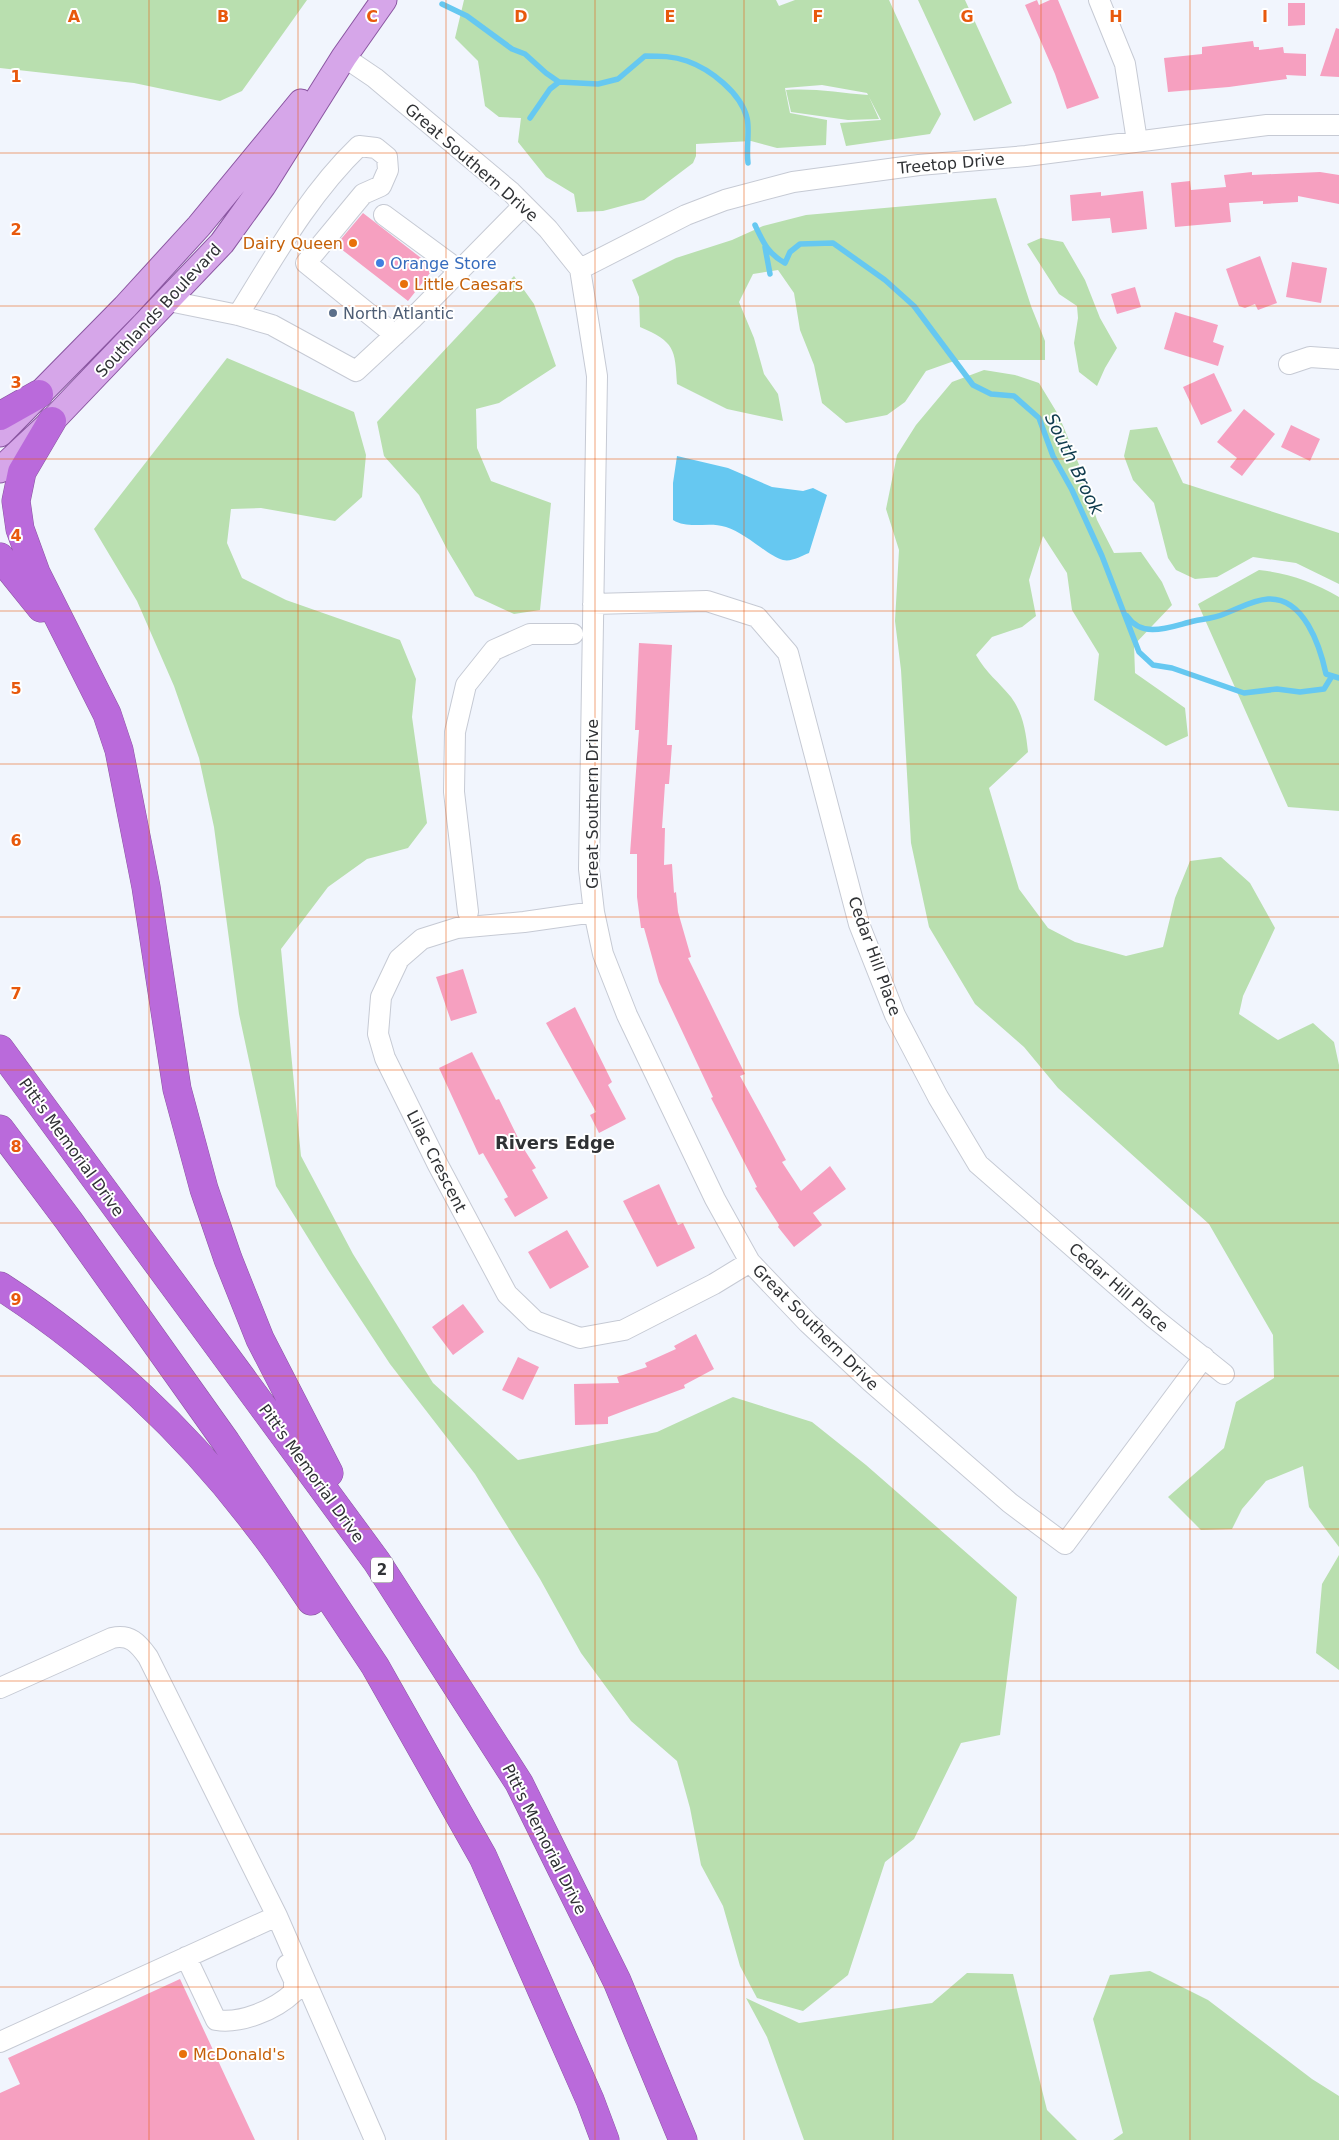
<svg xmlns="http://www.w3.org/2000/svg" width="1339" height="2140" font-family="'DejaVu Sans',sans-serif">
<style>
.green{fill:#b9dfaf}
.water{fill:#66c8f1}
.lines{fill:none;stroke-linecap:round;stroke-linejoin:round}
.stream{stroke:#66c8f1;stroke-width:5.5}
.building{fill:#f6a0c0}
.minor-casing{stroke:#c6cad4;stroke-width:22}
.major-casing{stroke:#8a56a1;stroke-width:27}
.highway-casing{stroke:#8a56a1;stroke-width:29}
.minor{stroke:#fff;stroke-width:20}
.major{stroke:#d6a6e9;stroke-width:25}
.highway{stroke:#ba6adb;stroke-width:28}
.grid{fill:none;stroke:#e8590c;stroke-width:1;stroke-opacity:0.55}
.food-dot{fill:#e8710a;stroke:#fff;stroke-width:2}
.shop-dot{fill:#3f7fe0;stroke:#fff;stroke-width:2}
.service-dot{fill:#5c6f8a;stroke:#fff;stroke-width:2}
.labels{text-anchor:middle;stroke-width:4;stroke-linejoin:round;paint-order:stroke}
.shield{fill:#fff;stroke:#6e7072;stroke-width:1}
.shield-label{font-size:15px;font-weight:bold;fill:#303235}
.street-label{font-size:16px;fill:#303235;stroke:#fff}
.food-label{font-size:16px;fill:#c56008;stroke:#fff;text-anchor:start}
.shop-label{font-size:16px;fill:#366cbe;stroke:#fff;text-anchor:start}
.service-label{font-size:16px;fill:#4e5e75;stroke:#fff;text-anchor:start}
.water-label{font-size:18px;font-style:italic;fill:#103c4e;stroke:#fff}
.neighbourhood-label{font-size:18px;font-weight:bold;fill:#303235;stroke:#fff}
.grid-label{font-size:16px;text-anchor:middle;font-weight:bold;fill:#e8590c;stroke:#fff;stroke-width:4;stroke-linejoin:round;paint-order:stroke}
</style>
<rect width="100%" height="100%" fill="#f1f5fd"/>
<path class="green" d="M 0,0 L 307,0 L 242,91 L 220,101 L 134,83 L 0,68 Z
M 464,0 L 776,0 L 779,6 L 795,0 L 889,0 L 941,114 L 930,134 L 846,146 L 840,123 L 881,120 L 869,97 L 879,119 L 848,120 L 791,112 L 786,90 C 814,88 840,93 868,95 L 867,93 L 822,85 L 785,88 L 790,113 L 827,120 L 826,145 L 777,148 L 751,141 L 696,144 L 696,156 L 693,163 L 644,200 L 603,211 L 577,212 L 574,194 L 546,177 L 518,142 L 521,118 L 499,117 L 485,106 L 478,61 L 455,38 Z
M 918,0 L 965,0 L 1012,103 L 974,121 Z
M 996,198 L 1031,306 L 1045,341 L 1045,360 L 957,360 L 926,371 L 905,402 L 887,415 L 846,423 L 822,403 L 814,365 L 800,330 L 794,293 L 778,270 L 753,274 L 739,302 L 754,338 L 764,374 L 778,394 L 783,421 L 727,409 L 677,384 C 675,349 675,342 640,327 L 639,297 L 632,280 L 676,258 L 732,240 L 763,226 L 806,215 Z
M 1041,238 L 1063,242 L 1085,280 L 1100,318 L 1117,348 L 1105,368 L 1097,386 L 1079,372 L 1074,343 L 1078,318 L 1077,306 L 1059,294 L 1027,244 Z
M 514,276 L 534,304 L 556,366 L 499,403 L 476,409 L 477,448 L 491,481 L 551,503 L 540,610 L 514,614 L 475,596 L 448,551 L 419,495 L 384,456 L 377,422 Z
M 227,358 L 354,412 L 366,455 L 362,497 L 335,521 L 261,508 L 231,509 L 227,543 L 242,578 L 286,600 L 400,640 L 416,679 L 412,717 L 427,823 L 408,848 L 367,859 L 328,887 L 281,949 L 301,1156 L 353,1254 L 433,1383 L 518,1460 L 657,1432 L 733,1397 L 812,1422 L 866,1465 L 1017,1597 L 1000,1735 L 961,1743 L 914,1839 L 885,1862 L 848,1975 L 803,2011 L 757,1998 L 740,1966 L 723,1906 L 701,1865 L 690,1808 L 677,1761 L 631,1721 L 581,1653 L 540,1579 L 475,1474 L 390,1364 L 328,1270 L 276,1186 L 239,1014 L 214,827 L 199,758 L 174,686 L 137,601 L 94,529 Z
M 984,370 L 1015,375 L 1039,383 L 1059,416 L 1082,472 L 1097,520 L 1114,553 L 1141,552 L 1162,582 L 1172,605 L 1134,645 L 1135,673 L 1185,708 L 1188,736 L 1166,746 L 1094,700 L 1099,654 L 1072,610 L 1067,573 L 1043,536 L 1029,580 L 1036,616 L 1022,627 L 992,637 L 976,655 C 986,673 999,682 1011,697 C 1023,713 1026,732 1028,752 L 989,788 L 1019,889 L 1048,928 L 1075,942 L 1126,956 L 1163,947 L 1175,898 L 1190,861 L 1221,857 L 1250,883 L 1275,928 L 1243,996 L 1239,1014 L 1278,1040 L 1313,1023 L 1334,1042 L 1339,1065 L 1339,1547 L 1309,1507 L 1303,1466 L 1266,1481 L 1242,1509 L 1232,1529 L 1201,1530 L 1168,1497 L 1224,1448 L 1236,1402 L 1274,1378 L 1273,1335 L 1209,1224 L 1058,1088 L 1024,1047 L 975,1004 L 929,927 L 911,843 L 901,670 L 895,621 L 899,550 L 886,509 L 897,455 L 916,425 L 952,382 Z
M 1157,427 L 1183,483 L 1339,533 L 1339,584 L 1296,563 L 1253,557 L 1217,577 L 1195,579 L 1176,570 L 1168,558 L 1154,503 L 1133,480 L 1124,456 L 1130,430 Z
M 1259,570 C 1288,573 1313,582 1339,597 L 1339,811 L 1288,807 L 1198,604 Z
M 1339,1555 L 1339,1670 L 1316,1653 L 1322,1584 Z
M 1150,1971 L 1208,2000 L 1312,2079 L 1339,2096 L 1339,2140 L 1113,2140 L 1123,2133 L 1093,2019 L 1110,1975 Z
M 967,1973 L 1013,1974 L 1047,2110 L 1077,2140 L 804,2140 L 767,2037 L 746,1998 L 799,2023 L 932,2003 Z"/>
<path class="water" d="M 677,456 L 728,468 L 772,487 L 803,491 L 813,488 L 827,495 L 809,553 C 801,556 792,562 783,560 C 768,556 746,533 726,527 C 708,521 689,530 673,520 L 673,483 Z"/>
<g class="lines">
<path class="stream" d="M 442,4 L 467,16 L 512,49 L 525,54 L 546,73 L 559,82 L 598,84 L 618,79 L 645,56 C 660,56 673,56 687,61 C 710,69 741,93 747,118 C 750,130 746,148 748,163
M 530,118 L 550,89 L 559,82
M 755,225 C 763,242 768,254 785,263 L 790,252 L 800,244 L 833,243 L 885,280 L 914,306 L 973,385 L 991,394 L 1014,396 L 1039,418 L 1053,456 L 1072,490 L 1102,556 L 1139,652 L 1153,665 L 1172,668 L 1244,693 L 1277,689 L 1300,692 L 1324,689 L 1332,676
M 765,247 L 770,274
M 1127,616 C 1143,640 1172,626 1194,621 C 1204,619 1215,618 1224,614 C 1238,609 1252,600 1268,599 C 1304,597 1320,646 1326,674 L 1339,678"/>
</g>
<path class="building" d="M 1037,0 L 1039,5 L 1050,0 L 1058,0 L 1099,98 L 1067,109 L 1055,74 L 1025,5 Z
M 1288,3 L 1305,3 L 1305,25 L 1288,26 Z
M 1336,28 L 1339,29 L 1339,77 L 1320,76 Z
M 1253,41 L 1254,47 L 1259,47 L 1259,50 L 1283,47 L 1284,53 L 1306,54 L 1306,76 L 1286,75 L 1287,79 L 1229,87 L 1168,92 L 1164,58 L 1202,54 L 1202,47 Z
M 1252,172 L 1252,175 L 1320,172 L 1339,175 L 1339,204 L 1298,196 L 1298,202 L 1263,204 L 1263,201 L 1229,203 L 1231,222 L 1175,227 L 1171,183 L 1190,181 L 1191,190 L 1226,187 L 1224,175 Z
M 1143,191 L 1147,229 L 1112,233 L 1110,218 L 1072,221 L 1070,195 L 1101,192 L 1101,196 Z
M 363,213 L 434,268 L 408,301 L 336,245 Z
M 1260,256 L 1277,303 L 1258,310 L 1255,304 L 1245,308 L 1239,306 L 1226,269 Z
M 1292,262 L 1327,268 L 1321,303 L 1286,297 Z
M 1135,287 L 1141,307 L 1117,314 L 1111,294 Z
M 1175,312 L 1218,325 L 1213,342 L 1224,346 L 1218,366 L 1164,349 Z
M 1214,373 L 1232,411 L 1201,425 L 1183,387 Z
M 1244,409 L 1275,434 L 1242,476 L 1230,467 L 1237,458 L 1217,442 Z
M 1291,425 L 1320,439 L 1310,461 L 1281,447 Z
M 639,643 L 672,645 L 667,745 L 672,745 L 669,784 L 665,784 L 662,828 L 665,828 L 664,865 L 672,864 L 674,893 L 676,892 L 678,912 L 691,957 L 688,958 L 745,1074 L 740,1076 L 786,1160 L 782,1162 L 801,1191 L 830,1166 L 846,1189 L 813,1213 L 822,1225 L 794,1247 L 778,1227 L 779,1225 L 755,1188 L 757,1187 L 711,1098 L 713,1097 L 659,982 L 644,928 L 641,928 L 637,897 L 637,854 L 630,854 L 639,730 L 635,730 Z
M 463,969 L 477,1013 L 451,1021 L 436,977 Z
M 575,1007 L 612,1082 L 608,1085 L 626,1119 L 599,1133 L 590,1115 L 596,1112 L 546,1023 Z
M 472,1052 L 496,1100 L 499,1099 L 522,1146 L 536,1168 L 532,1170 L 548,1198 L 515,1217 L 504,1199 L 508,1197 L 483,1153 L 479,1155 L 439,1068 Z
M 659,1184 L 678,1225 L 683,1223 L 695,1248 L 657,1267 L 623,1201 Z
M 567,1230 L 589,1267 L 550,1289 L 528,1252 Z
M 463,1304 L 484,1332 L 453,1355 L 432,1327 Z
M 696,1334 L 714,1369 L 684,1385 L 685,1388 L 608,1417 L 608,1424 L 575,1425 L 574,1384 L 619,1383 L 617,1377 L 647,1367 L 645,1363 L 676,1349 L 674,1346 Z
M 518,1357 L 539,1367 L 523,1400 L 502,1390 Z
M 180,1979 L 255,2140 L 0,2140 L 0,2093 L 20,2084 L 8,2058 Z"/>
<g class="lines">
<defs>
<path id="minor" d="M 1099,0 L 1125,64 L 1137,141
M 344,57 L 375,78 L 511,192 L 548,229 L 580,269 L 597,376 L 589,869 L 594,912 L 603,954 L 627,1015 L 715,1199 L 750,1262 L 808,1323 L 871,1382 L 1010,1503 L 1065,1544 L 1204,1357
M 384,215 L 460,271
M 580,269 L 686,215 L 725,200 L 793,182 L 919,165 L 1026,156 L 1267,125 L 1339,125
M 169,301 L 238,315 L 272,325 L 356,371 L 412,319 L 524,205
M 238,315 C 274,257 309,194 359,146 L 376,148 L 387,157 L 388,170 L 381,186 L 363,194 L 306,263 L 395,335
M 1289,364 L 1310,357 L 1339,359
M 593,604 L 707,601 L 757,617 L 788,653 L 859,924 L 895,1015 L 938,1097 L 978,1164 L 1154,1318 L 1224,1374
M 468,912 L 454,792 L 455,732 L 466,685 L 494,650 L 530,634 L 573,634
M 594,912 L 524,922 L 457,928 L 422,939 L 399,959 L 381,997 L 378,1034 L 385,1058 L 438,1165 L 507,1294 L 535,1321 L 580,1338 L 624,1330 L 714,1284 L 750,1262
M 0,1688 L 112,1638 C 130,1634 138,1643 148,1657 L 277,1916
M 186,1957 L 216,2020 C 241,2024 275,2010 294,1992 L 294,1980 L 287,1965
M 0,2042 L 277,1916 L 375,2140"/>
<path id="major" d="M 0,434 L 125,307 L 199,226 L 301,102
M 0,470 L 52,421 L 222,243 L 263,186 L 344,57 L 384,0"/>
<path id="highway" d="M 0,416 L 39,394
M 52,421 L 22,472 L 16,501 L 20,529 L 36,573 L 107,714 L 119,750 L 146,887 L 177,1089 L 204,1189 L 228,1259 L 260,1339 L 329,1473
M 0,557 L 41,608
M 0,1049 L 377,1562 L 519,1783 L 617,1981 L 683,2140
M 0,1129 L 69,1221 L 226,1442 L 375,1666 L 483,1857 L 590,2100 L 605,2140
M 0,1286 C 98,1349 188,1433 258,1526 C 277,1550 294,1576 311,1601"/>
</defs>
<use href="#minor" class="minor-casing"/>
<use href="#major" class="major-casing"/>
<use href="#highway" class="highway-casing"/>
<use href="#minor" class="minor"/>
<use href="#major" class="major"/>
<use href="#highway" class="highway"/>
</g>
<path class="grid" d="M 149,0 L 149,2140M 298,0 L 298,2140M 446,0 L 446,2140M 595,0 L 595,2140M 744,0 L 744,2140M 893,0 L 893,2140M 1041,0 L 1041,2140M 1190,0 L 1190,2140M 0,153 L 1339,153M 0,306 L 1339,306M 0,459 L 1339,459M 0,611 L 1339,611M 0,764 L 1339,764M 0,917 L 1339,917M 0,1070 L 1339,1070M 0,1223 L 1339,1223M 0,1376 L 1339,1376M 0,1529 L 1339,1529M 0,1681 L 1339,1681M 0,1834 L 1339,1834M 0,1987 L 1339,1987"/>
<g class="food-dot">
<circle cx="353" cy="243" r="5"/>
<circle cx="404" cy="284" r="5"/>
<circle cx="183" cy="2054" r="5"/>
</g>
<circle class="shop-dot" cx="380" cy="263" r="5"/>
<circle class="service-dot" cx="333" cy="313" r="5"/>
<g class="labels">
<rect class="shield" x="371" y="1557.5" width="22" height="25" rx="4"/>
<g class="shield-label">
<text x="382" y="1575">2</text>
</g>
<g class="street-label">
<text transform="translate(472 162) rotate(41)" y="6">Great Southern Drive</text>
<text transform="translate(951 163) rotate(-5)" y="6">Treetop Drive</text>
<text transform="translate(158 310) rotate(-47)" y="6">Southlands Boulevard</text>
<text transform="translate(592 804) rotate(-90)" y="6">Great Southern Drive</text>
<text transform="translate(875 956) rotate(70)" y="6">Cedar Hill Place</text>
<text transform="translate(72 1147) rotate(54)" y="6">Pitt's Memorial Drive</text>
<text transform="translate(437 1161) rotate(63)" y="6">Lilac Crescent</text>
<text transform="translate(1119 1287) rotate(41)" y="6">Cedar Hill Place</text>
<text transform="translate(816 1327) rotate(45)" y="6">Great Southern Drive</text>
<text transform="translate(312 1473) rotate(54)" y="6">Pitt's Memorial Drive</text>
<text transform="translate(545 1839) rotate(63)" y="6">Pitt's Memorial Drive</text>
</g>
<g class="food-label">
<text x="343" y="249" text-anchor="end">Dairy Queen</text>
<text x="414" y="290">Little Caesars</text>
<text x="193" y="2060">McDonald's</text>
</g>
<g class="shop-label">
<text x="390" y="269">Orange Store</text>
</g>
<g class="service-label">
<text x="343" y="319">North Atlantic</text>
</g>
<g class="water-label">
<text transform="translate(1074 464) rotate(64)" y="6">South Brook</text>
</g>
<g class="neighbourhood-label">
<text x="555" y="1149">Rivers Edge</text>
</g>
</g>
<g class="grid-label">
<text x="74" y="22">A</text>
<text x="223" y="22">B</text>
<text x="372" y="22">C</text>
<text x="521" y="22">D</text>
<text x="670" y="22">E</text>
<text x="818" y="22">F</text>
<text x="967" y="22">G</text>
<text x="1116" y="22">H</text>
<text x="1265" y="22">I</text>
<text x="16" y="82">1</text>
<text x="16" y="235">2</text>
<text x="16" y="388">3</text>
<text x="16" y="541">4</text>
<text x="16" y="694">5</text>
<text x="16" y="846">6</text>
<text x="16" y="999">7</text>
<text x="16" y="1152">8</text>
<text x="16" y="1305">9</text>
</g>
</svg>
